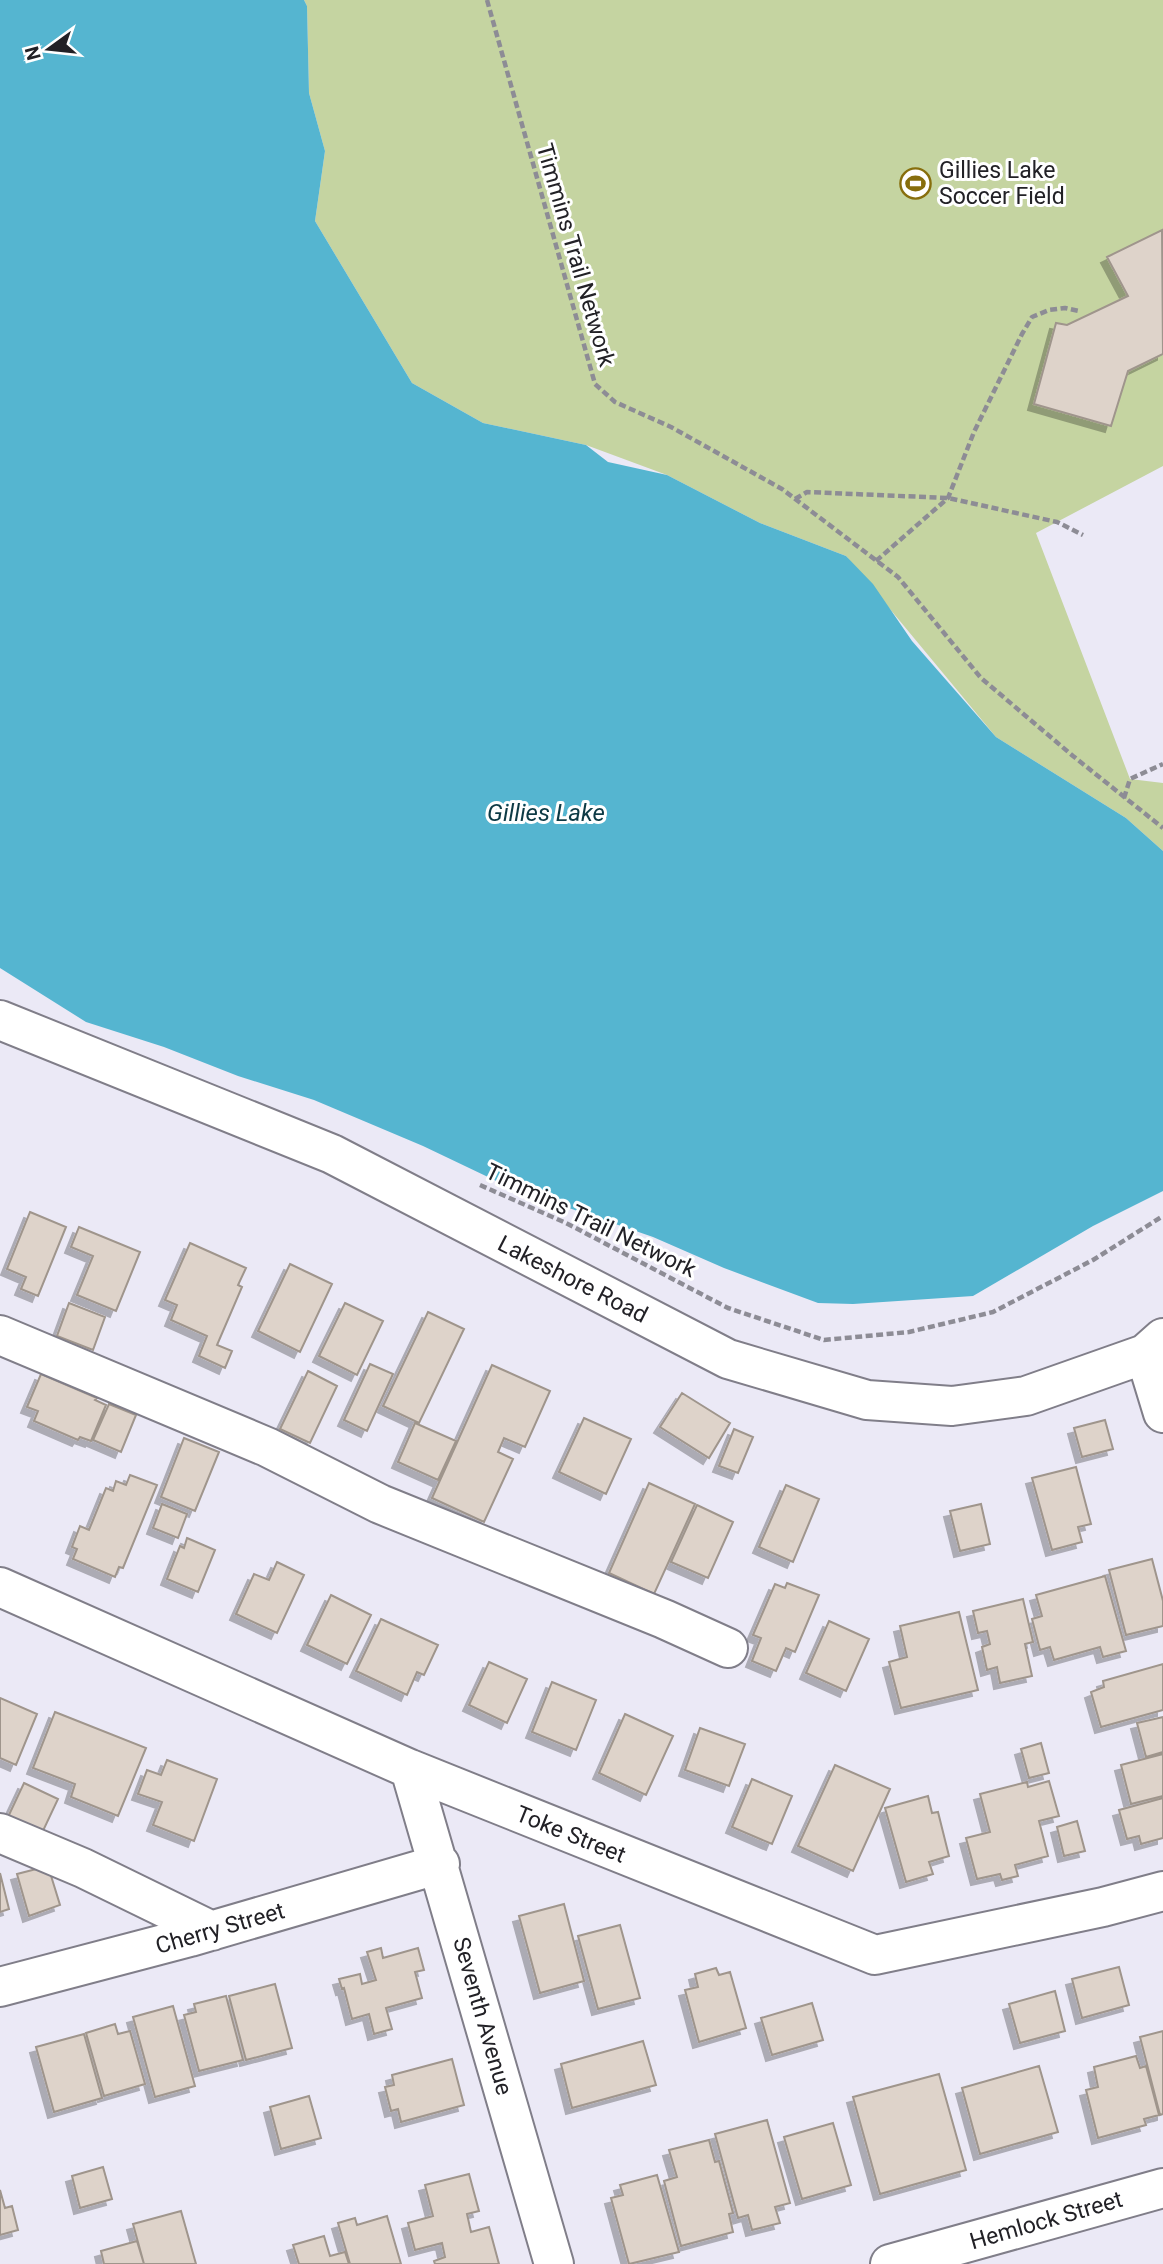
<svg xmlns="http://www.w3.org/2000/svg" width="1163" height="2264" font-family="Roboto,sans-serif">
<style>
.green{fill:#c5d4a1}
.water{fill:#55b5d0}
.building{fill:#ded3ca;stroke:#9f958c;stroke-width:2;filter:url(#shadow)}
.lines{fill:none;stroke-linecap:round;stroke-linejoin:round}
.minor-casing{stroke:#807e89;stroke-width:42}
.path{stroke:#8d8c95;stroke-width:4.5;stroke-dasharray:7 3.5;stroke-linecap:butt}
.minor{stroke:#fff;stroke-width:38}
.labels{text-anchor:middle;stroke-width:6;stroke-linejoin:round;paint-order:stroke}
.poi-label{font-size:23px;fill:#222126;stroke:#fff;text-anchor:start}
.street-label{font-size:23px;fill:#222126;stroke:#fff}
.water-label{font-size:24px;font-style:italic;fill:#0d3a45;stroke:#fff}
</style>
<defs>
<filter id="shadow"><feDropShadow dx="-6" dy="6" stdDeviation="0" flood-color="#0004"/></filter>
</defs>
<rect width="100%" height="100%" fill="#ebe9f6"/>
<path class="green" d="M 304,0 L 1163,0 L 1163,466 L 1036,533 L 1130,779 L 1163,783 L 1163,851 L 1126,818 L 996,737 L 846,556 L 760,523 L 667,475 L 586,445 L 483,423 L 412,383 L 315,221 L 325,151 L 309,93 L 307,6 Z"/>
<path class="water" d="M 0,0 L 304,0 L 307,6 L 309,93 L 325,151 L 315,221 L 412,383 L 483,423 L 586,445 L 608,462 L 667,475 L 760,523 L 846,556 L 873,584 L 912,641 L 996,737 L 1126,818 L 1163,851 L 1163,1191 L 1093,1226 L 973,1296 L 853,1304 L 818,1303 L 724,1268 L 653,1237 L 511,1188 L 423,1146 L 314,1100 L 238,1076 L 164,1047 L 86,1022 L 0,968 Z"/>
<path class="building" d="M 1162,230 L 1163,354 L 1128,371 L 1111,426 L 1034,404 L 1056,323 L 1067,325 L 1128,296 L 1107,257 Z
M 30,1212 L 66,1227 L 38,1296 L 21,1289 L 26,1277 L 7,1269 Z
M 79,1227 L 140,1252 L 116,1311 L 77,1295 L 93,1256 L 71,1247 Z
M 190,1243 L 246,1268 L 238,1285 L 242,1287 L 217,1345 L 232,1351 L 225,1368 L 199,1356 L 207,1336 L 171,1320 L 177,1305 L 165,1300 Z
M 290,1264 L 332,1284 L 300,1352 L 258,1331 Z
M 69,1303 L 105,1317 L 93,1350 L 57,1336 Z
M 345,1303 L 383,1321 L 357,1375 L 319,1356 Z
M 428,1312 L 464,1329 L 419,1423 L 383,1406 Z
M 370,1364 L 393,1374 L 367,1431 L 344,1420 Z
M 492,1365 L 550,1391 L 525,1447 L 504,1438 L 498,1452 L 513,1459 L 484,1522 L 432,1498 Z
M 308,1371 L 337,1386 L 310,1443 L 280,1429 Z
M 41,1374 L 97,1398 L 95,1400 L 106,1405 L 91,1441 L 80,1437 L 78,1440 L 34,1421 L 38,1411 L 27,1407 Z
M 682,1393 L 730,1423 L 709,1458 L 660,1427 Z
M 109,1404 L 136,1415 L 121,1452 L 93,1440 Z
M 584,1418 L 631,1439 L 606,1494 L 559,1472 Z
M 1105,1420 L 1113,1449 L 1082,1457 L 1074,1428 Z
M 415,1423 L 456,1441 L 438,1480 L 398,1462 Z
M 734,1429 L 753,1437 L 738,1473 L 719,1466 Z
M 184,1438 L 219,1452 L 195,1511 L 161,1497 Z
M 1076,1467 L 1091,1524 L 1078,1527 L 1082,1542 L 1052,1550 L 1032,1478 Z
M 130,1475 L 157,1485 L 123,1568 L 119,1567 L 115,1577 L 73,1559 L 77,1549 L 72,1547 L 80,1526 L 89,1530 L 106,1488 L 113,1491 L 116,1481 L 126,1485 Z
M 649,1483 L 695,1504 L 654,1594 L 609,1573 Z
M 786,1485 L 819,1499 L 793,1562 L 759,1547 Z
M 162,1504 L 187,1514 L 178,1538 L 153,1528 Z
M 981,1504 L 990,1544 L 960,1551 L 950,1511 Z
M 697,1505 L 733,1522 L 708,1578 L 671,1562 Z
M 187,1538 L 215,1550 L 198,1592 L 167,1579 L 180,1546 L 184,1548 Z
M 1152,1559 L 1163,1601 L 1163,1626 L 1126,1635 L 1109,1570 Z
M 277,1562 L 304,1575 L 277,1633 L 236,1614 L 254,1574 L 269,1580 Z
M 1105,1576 L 1126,1651 L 1103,1657 L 1100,1647 L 1054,1660 L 1050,1647 L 1040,1650 L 1032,1619 L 1042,1616 L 1036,1595 Z
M 787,1583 L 819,1595 L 795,1652 L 786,1648 L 776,1671 L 752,1661 L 761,1638 L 753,1635 L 775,1584 L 785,1588 Z
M 331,1595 L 371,1615 L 347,1664 L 307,1645 Z
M 1023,1599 L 1033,1642 L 1025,1644 L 1032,1676 L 1000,1683 L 997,1667 L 987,1670 L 982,1647 L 990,1644 L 987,1631 L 978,1633 L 973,1611 Z
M 959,1612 L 978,1690 L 901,1708 L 889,1662 L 907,1657 L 900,1626 Z
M 381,1619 L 438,1645 L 424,1675 L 417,1672 L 407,1695 L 356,1671 Z
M 829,1621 L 869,1639 L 846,1691 L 806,1673 Z
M 489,1662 L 527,1679 L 507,1723 L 469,1705 Z
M 1163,1664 L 1163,1710 L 1101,1727 L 1091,1692 L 1104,1687 L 1103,1681 Z
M 552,1682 L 596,1700 L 576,1750 L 532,1732 Z
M 0,1698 L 37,1714 L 16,1765 L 0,1758 Z
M 55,1712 L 146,1748 L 118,1816 L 71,1797 L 75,1784 L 33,1768 Z
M 625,1714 L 673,1736 L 646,1795 L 599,1773 Z
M 1163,1717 L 1163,1752 L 1146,1757 L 1137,1723 Z
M 700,1728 L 745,1744 L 729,1786 L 685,1770 Z
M 1041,1743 L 1049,1773 L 1029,1778 L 1021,1749 Z
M 1163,1754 L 1163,1796 L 1131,1804 L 1121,1765 Z
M 167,1760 L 217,1779 L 194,1841 L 153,1825 L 162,1802 L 138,1794 L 147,1770 L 161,1775 Z
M 835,1765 L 890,1789 L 853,1871 L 798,1846 Z
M 752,1779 L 792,1796 L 772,1844 L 732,1827 Z
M 1049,1781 L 1059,1816 L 1039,1821 L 1048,1856 L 1015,1865 L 1018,1876 L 1002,1880 L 1000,1874 L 977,1879 L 966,1838 L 990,1832 L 980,1794 L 1027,1782 L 1028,1787 Z
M 24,1783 L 58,1799 L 42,1833 L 8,1817 Z
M 928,1796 L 932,1813 L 938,1812 L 949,1856 L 929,1862 L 933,1874 L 906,1882 L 885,1808 Z
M 1163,1798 L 1163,1838 L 1141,1844 L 1139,1836 L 1127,1839 L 1119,1810 Z
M 1077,1821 L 1085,1851 L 1064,1856 L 1057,1827 Z
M 48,1866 L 60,1905 L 29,1916 L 17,1874 Z
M 0,1873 L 9,1909 L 0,1912 Z
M 564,1904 L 584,1981 L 540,1993 L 519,1916 Z
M 620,1925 L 640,1998 L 598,2009 L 578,1936 Z
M 381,1948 L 383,1958 L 418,1948 L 424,1970 L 415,1972 L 422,1998 L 386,2008 L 392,2029 L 374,2034 L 369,2014 L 352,2019 L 344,1988 L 342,1989 L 339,1979 L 360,1974 L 362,1984 L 376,1980 L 367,1952 Z
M 1119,1967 L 1129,2005 L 1082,2018 L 1072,1979 Z
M 716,1968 L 719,1975 L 730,1972 L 746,2028 L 699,2042 L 685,1990 L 698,1987 L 695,1974 Z
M 275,1984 L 292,2048 L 246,2060 L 229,1996 Z
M 1055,1991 L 1065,2031 L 1020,2043 L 1009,2004 Z
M 226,1996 L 243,2060 L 199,2071 L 184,2015 L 196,2012 L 194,2004 Z
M 812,2003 L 823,2040 L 772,2055 L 761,2018 Z
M 173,2006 L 195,2086 L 155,2097 L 133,2017 Z
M 115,2024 L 118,2034 L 130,2031 L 145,2084 L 104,2096 L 86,2033 Z
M 1163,2031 L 1163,2114 L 1160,2115 L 1140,2037 Z
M 84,2034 L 102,2098 L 54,2112 L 36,2047 Z
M 643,2041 L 656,2085 L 572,2108 L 561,2064 Z
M 1136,2056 L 1140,2068 L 1146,2066 L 1159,2115 L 1144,2119 L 1146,2125 L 1098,2138 L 1086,2090 L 1098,2087 L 1094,2067 Z
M 452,2059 L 464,2105 L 401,2122 L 398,2109 L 391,2111 L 385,2087 L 394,2085 L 392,2075 Z
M 1039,2066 L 1058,2132 L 980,2154 L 962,2088 Z
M 939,2074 L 966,2170 L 880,2194 L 853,2097 Z
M 309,2096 L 321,2138 L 281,2149 L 270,2107 Z
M 767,2120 L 790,2203 L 775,2207 L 780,2223 L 752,2230 L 748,2215 L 738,2218 L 715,2134 Z
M 833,2123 L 851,2185 L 802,2199 L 784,2137 Z
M 709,2140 L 715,2162 L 719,2161 L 733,2213 L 729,2214 L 733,2232 L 681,2246 L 664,2181 L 677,2177 L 669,2150 Z
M 103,2167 L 112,2199 L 80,2208 L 72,2176 Z
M 469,2174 L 479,2211 L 467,2214 L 471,2232 L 489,2227 L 499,2264 L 435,2264 L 434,2261 L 445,2257 L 442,2243 L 415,2250 L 408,2223 L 433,2216 L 425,2185 Z
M 657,2175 L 679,2252 L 629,2264 L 611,2198 L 623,2195 L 620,2185 Z
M 0,2190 L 5,2208 L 12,2206 L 18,2230 L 0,2235 Z
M 181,2211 L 196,2264 L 144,2264 L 133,2224 Z
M 387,2216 L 401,2264 L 350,2264 L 338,2223 L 355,2218 L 357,2225 Z
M 324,2236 L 330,2256 L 345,2252 L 349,2264 L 299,2264 L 293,2245 Z
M 137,2241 L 144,2264 L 104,2264 L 101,2251 Z"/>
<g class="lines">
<defs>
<path id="minor" d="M 0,1020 L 332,1154 L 728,1359 L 867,1400 L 952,1406 L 1026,1396 L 1145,1354 L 1163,1338
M 0,1335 L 267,1447 L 380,1504 L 664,1619 L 728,1648
M 1145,1354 L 1163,1413
M 0,1587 L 410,1769 L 875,1955 L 1103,1907 L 1163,1891
M 410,1769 L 554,2264
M 0,1833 L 83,1868 L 212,1931
M 0,1987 L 190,1937 L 440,1864
M 890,2264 L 1163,2188"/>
</defs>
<use href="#minor" class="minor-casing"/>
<path class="path" d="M 487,0 L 595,384 L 615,402 L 671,427 L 782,489 L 898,577 L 981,678 L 1073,756 L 1163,828
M 795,499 L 807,492 L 948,498 L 1057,522 L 1083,535
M 876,561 L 948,498 L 974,432 L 1022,334 L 1032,317 L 1049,310 L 1065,308 L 1079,311
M 1124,798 L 1130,779 L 1163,764
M 480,1185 L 566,1223 L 728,1308 L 824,1340 L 909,1332 L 993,1312 L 1093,1260 L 1163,1216"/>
<use href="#minor" class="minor"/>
</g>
<defs>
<symbol id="stadium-ring" viewBox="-11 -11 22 22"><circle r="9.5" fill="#fff" stroke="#876e0d" stroke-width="1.5"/><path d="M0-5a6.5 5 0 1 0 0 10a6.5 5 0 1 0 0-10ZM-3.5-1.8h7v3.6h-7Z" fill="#876e0d"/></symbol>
</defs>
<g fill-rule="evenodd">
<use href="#stadium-ring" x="898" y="166" width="35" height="35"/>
</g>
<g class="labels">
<g class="poi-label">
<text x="939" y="178">Gillies Lake<tspan x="939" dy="26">Soccer Field</tspan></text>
</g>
<g class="street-label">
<text transform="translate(576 255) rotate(74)" y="8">Timmins Trail Network</text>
<text transform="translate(591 1220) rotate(26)" y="8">Timmins Trail Network</text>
<text transform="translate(573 1279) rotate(27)" y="8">Lakeshore Road</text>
<text transform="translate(571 1834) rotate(22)" y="8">Toke Street</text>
<text transform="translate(220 1928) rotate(-16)" y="8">Cherry Street</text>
<text transform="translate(483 2016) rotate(74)" y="8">Seventh Avenue</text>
<text transform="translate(1046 2220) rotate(-16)" y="8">Hemlock Street</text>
</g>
<g class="water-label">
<text x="546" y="821">Gillies Lake</text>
</g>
</g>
<g transform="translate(49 49) rotate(255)" stroke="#ffffff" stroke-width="5" paint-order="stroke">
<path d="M0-5L12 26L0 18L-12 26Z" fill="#222126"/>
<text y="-10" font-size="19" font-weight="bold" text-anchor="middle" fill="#222126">N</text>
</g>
</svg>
